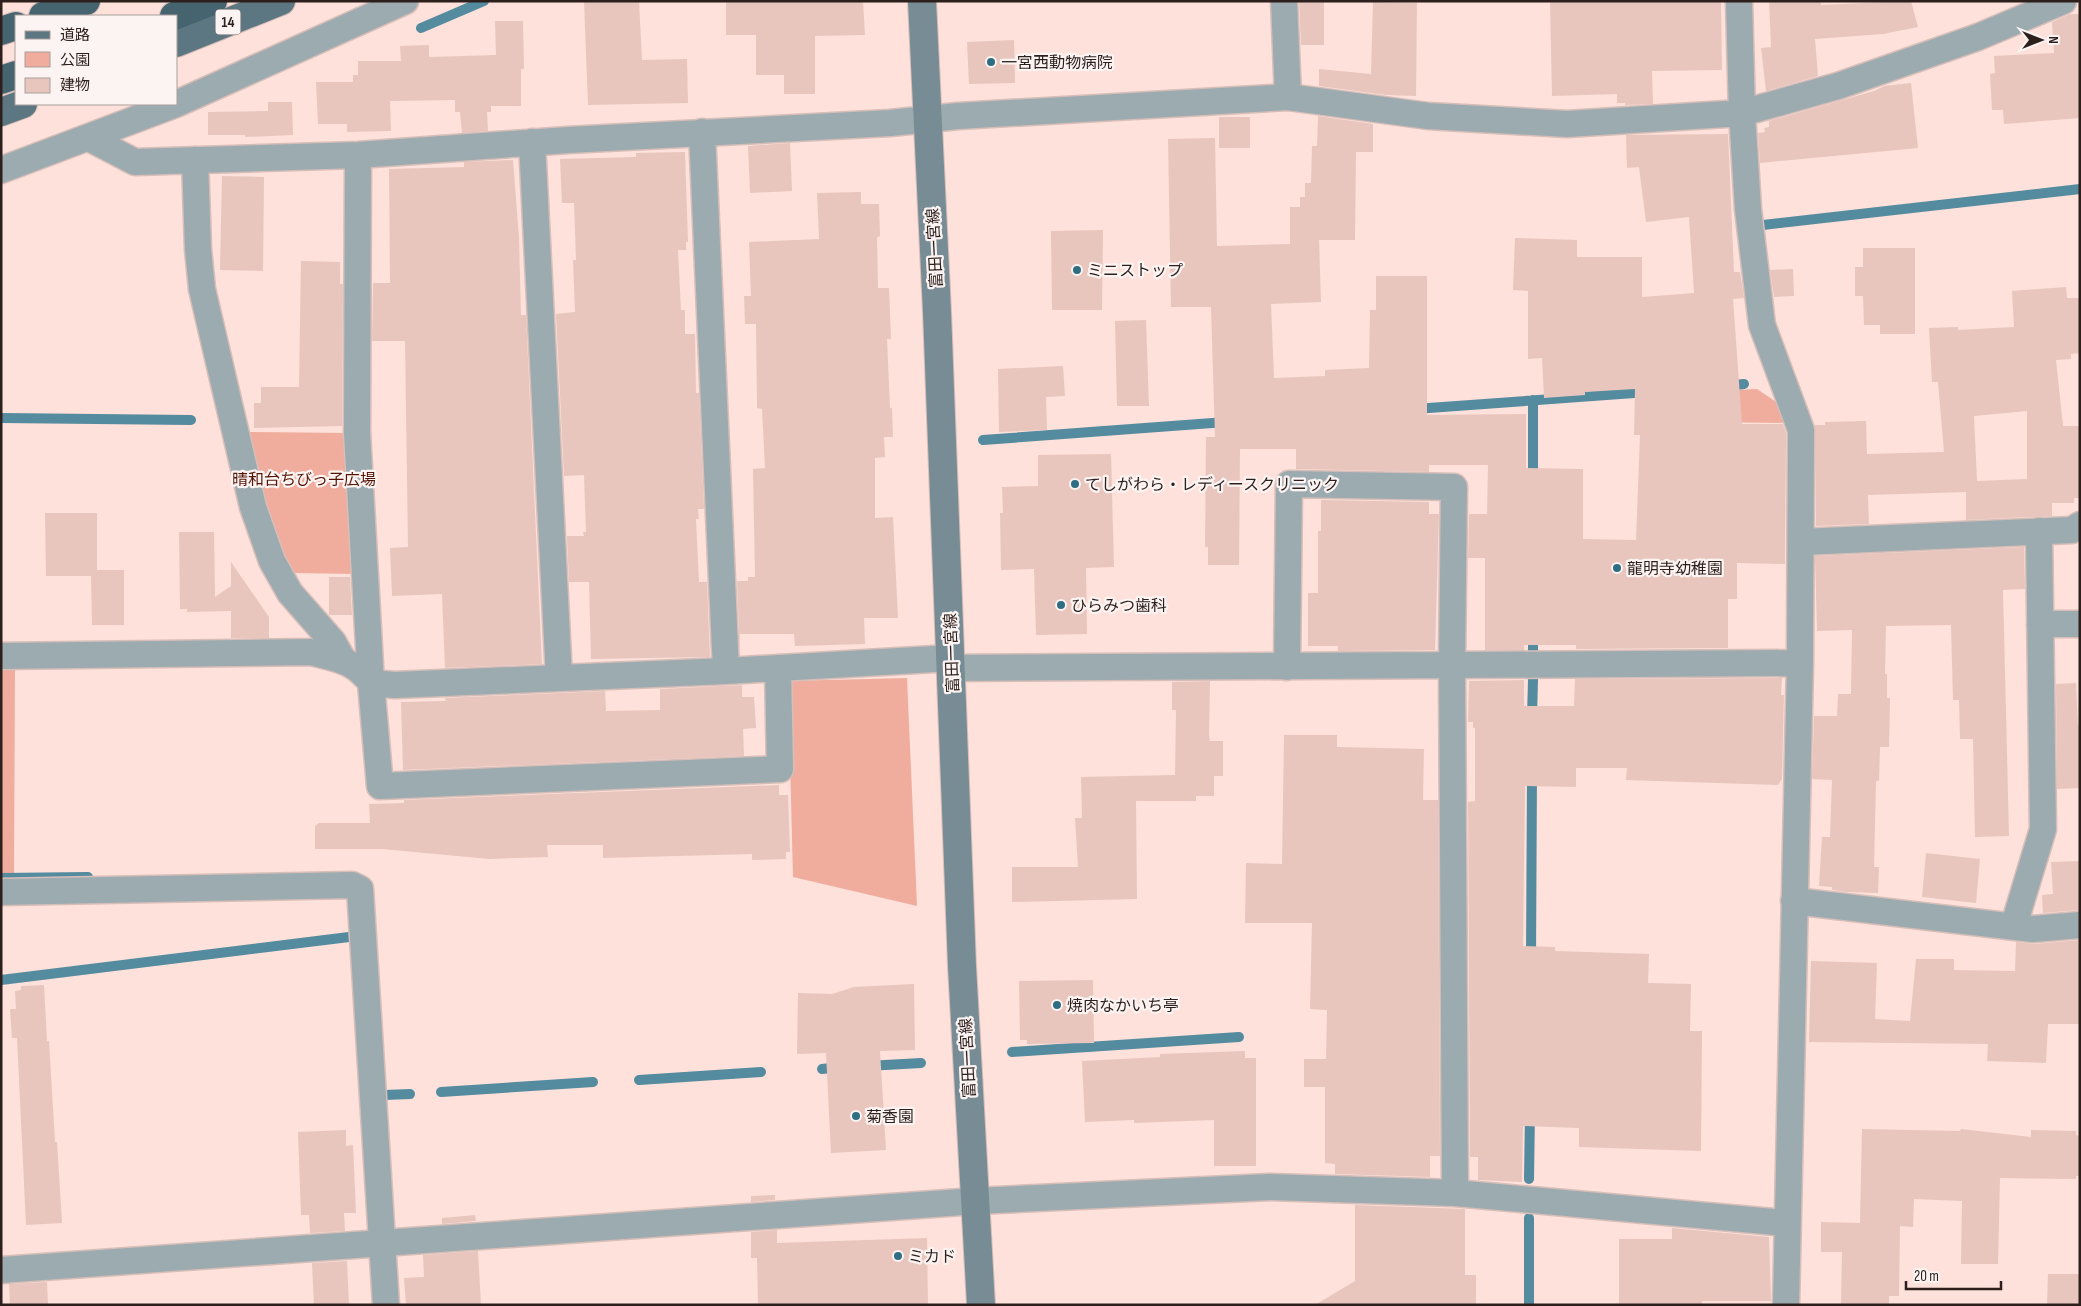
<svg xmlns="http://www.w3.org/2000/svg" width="2081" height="1306" font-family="'Sofia Sans Condensed','Noto Sans JP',sans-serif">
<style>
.green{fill:#f0ad9d}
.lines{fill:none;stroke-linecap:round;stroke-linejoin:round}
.stream{stroke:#548b9e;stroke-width:10}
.building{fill:#e8c6bd;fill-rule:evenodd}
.street-casing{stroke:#d7beb8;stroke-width:29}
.secondary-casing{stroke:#d7beb8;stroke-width:30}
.primary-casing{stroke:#d7beb8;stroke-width:30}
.highway-casing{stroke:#d7beb8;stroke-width:30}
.street{stroke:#9cabb0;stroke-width:26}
.secondary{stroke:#778c95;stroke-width:28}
.primary{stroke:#5c7781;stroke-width:28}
.highway{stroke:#456470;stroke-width:28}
.poi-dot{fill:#2e6d82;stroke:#fbf4f2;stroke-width:2}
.labels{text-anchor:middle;stroke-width:4.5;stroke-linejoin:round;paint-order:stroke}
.shield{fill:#fbf4f2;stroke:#6a5f5c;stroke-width:1}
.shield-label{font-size:15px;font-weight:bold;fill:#2c1f1c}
.poi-label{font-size:16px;fill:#2c1f1c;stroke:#fbf4f2;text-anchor:start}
.street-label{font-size:16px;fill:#2c1f1c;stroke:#fbf4f2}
.park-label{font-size:16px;fill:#551506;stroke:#fbf4f2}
</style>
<rect width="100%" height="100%" fill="#fde1da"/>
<path class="green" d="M 1757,389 L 1785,408 L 1788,423 L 1712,422 L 1712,391 Z
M 249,432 L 346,433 L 354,574 L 295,573 C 267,531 259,481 249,432 Z
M 1,666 L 15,666 L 14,873 L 1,873 Z
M 907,678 L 917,906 L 793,877 L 788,681 Z"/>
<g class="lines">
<path class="stream" d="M 421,28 L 484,1
M 1763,225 L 2080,189
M 1727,386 L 1744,384
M 1533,400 L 1533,482
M 1415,409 L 1648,392
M 1,418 L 191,420
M 983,440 L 1226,422
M 1533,631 L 1533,653
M 1532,718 L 1533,679
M 1,878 L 88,877
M 1531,958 L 1532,772
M 1,980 L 349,937
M 1012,1052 L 1239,1037
M 867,1066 L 921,1063
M 822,1069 L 840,1067
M 639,1080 L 761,1072
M 441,1092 L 593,1082
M 385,1095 L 410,1094
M 1529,1179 L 1530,1112
M 1529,1305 L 1529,1218"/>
</g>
<path class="building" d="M 584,1 L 639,1 L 642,60 L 687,59 L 688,103 L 588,105 Z
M 863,1 L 865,35 L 815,36 L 815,94 L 784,94 L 784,75 L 756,75 L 756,35 L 726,35 L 726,2 Z
M 1299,1 L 1324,1 L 1324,45 L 1301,45 Z
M 1550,1 L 1721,1 L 1722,70 L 1652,71 L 1653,104 L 1625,105 L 1625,103 L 1617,103 L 1617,94 L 1552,96 Z
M 1769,1 L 1821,1 L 1821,5 L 1911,1 L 1918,27 L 1883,34 L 1815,39 L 1818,76 L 1766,91 L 1761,48 L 1771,47 Z
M 1373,2 L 1417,3 L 1416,96 L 1386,95 L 1319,86 L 1319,69 L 1371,74 Z
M 2070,14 L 2080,14 L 2080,118 L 2004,124 L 2003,110 L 1992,110 L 1990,74 L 1995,73 L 1994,56 L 2054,53 L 2052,22 Z
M 495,21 L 523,21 L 524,69 L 521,69 L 521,106 L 491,106 L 491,112 L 487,112 L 488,131 L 462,133 L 460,112 L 455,112 L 455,100 L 390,101 L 391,131 L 347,132 L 347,124 L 318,124 L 316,82 L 353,82 L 353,75 L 358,75 L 358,61 L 401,61 L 400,46 L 429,45 L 429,57 L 496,55 Z
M 1014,40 L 1015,83 L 969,84 L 967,42 Z
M 1911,83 L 1918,148 L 1760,163 L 1758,133 L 1765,132 L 1764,128 L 1769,127 L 1769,121 L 1874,91 L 1884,86 Z
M 268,102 L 292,102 L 293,135 L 245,137 L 245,135 L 208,135 L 208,112 L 268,111 Z
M 1318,116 L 1373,124 L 1373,152 L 1356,152 L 1355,240 L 1319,240 L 1321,302 L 1271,304 L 1274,378 L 1325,376 L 1325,370 L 1369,368 L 1370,310 L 1376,310 L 1376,276 L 1427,276 L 1427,415 L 1526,414 L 1526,468 L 1583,469 L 1583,539 L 1636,540 L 1640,435 L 1634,435 L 1635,389 L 1585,392 L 1585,395 L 1544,398 L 1542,358 L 1528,359 L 1528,291 L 1513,290 L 1515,238 L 1577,240 L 1577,257 L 1642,257 L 1642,297 L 1694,293 L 1689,217 L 1646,222 L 1639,167 L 1627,168 L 1626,135 L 1728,134 L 1734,272 L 1740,272 L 1744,298 L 1733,299 L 1742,424 L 1783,424 L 1786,433 L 1785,564 L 1737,563 L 1737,599 L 1728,599 L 1728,648 L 1576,649 L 1576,645 L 1524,645 L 1524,650 L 1485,650 L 1485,558 L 1468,558 L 1469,514 L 1487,514 L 1488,465 L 1429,465 L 1429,472 L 1296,469 L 1296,449 L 1240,449 L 1239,565 L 1208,565 L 1208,547 L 1205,547 L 1206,437 L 1215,437 L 1211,307 L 1171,307 L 1168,139 L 1215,138 L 1217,246 L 1290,244 L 1290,207 L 1300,207 L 1300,197 L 1305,197 L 1305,183 L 1311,183 L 1312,146 L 1317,146 Z
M 1219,117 L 1250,117 L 1250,148 L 1219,148 Z
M 790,143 L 792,191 L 750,193 L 748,146 Z
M 685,152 L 688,242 L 686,242 L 686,250 L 678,250 L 681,310 L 685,310 L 685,334 L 695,334 L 696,393 L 699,393 L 704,509 L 698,509 L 699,519 L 696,519 L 699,582 L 707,582 L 710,657 L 591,659 L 589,582 L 569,582 L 567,536 L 584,536 L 583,532 L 586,532 L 584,475 L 564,476 L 556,314 L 575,312 L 573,260 L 576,260 L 574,203 L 562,203 L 560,159 L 636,157 L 636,153 Z
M 513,160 L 519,238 L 521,315 L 526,315 L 542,664 L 445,668 L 442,594 L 392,596 L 390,548 L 408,547 L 405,341 L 372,341 L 373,283 L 390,283 L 389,169 L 464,167 L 464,162 Z
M 222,176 L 264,177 L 263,271 L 220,270 Z
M 861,192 L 861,204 L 879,204 L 880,236 L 877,237 L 878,288 L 889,288 L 891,339 L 887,339 L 890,408 L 892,408 L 893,437 L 884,437 L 885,457 L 875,458 L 875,518 L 893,517 L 898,618 L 864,618 L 865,644 L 795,646 L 794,634 L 740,634 L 740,655 L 737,581 L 748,581 L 748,577 L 755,577 L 753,469 L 765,468 L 762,409 L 757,408 L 756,324 L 745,324 L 744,296 L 751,296 L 749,242 L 819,239 L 817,193 Z
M 1103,230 L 1102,310 L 1052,310 L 1051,231 Z
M 1863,248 L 1915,248 L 1915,334 L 1880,334 L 1880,325 L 1864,325 L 1863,296 L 1855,296 L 1855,267 L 1863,267 Z
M 301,261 L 340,262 L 340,284 L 343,284 L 342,426 L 254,428 L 254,403 L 261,403 L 261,387 L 299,387 Z
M 1793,269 L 1794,296 L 1774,297 L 1770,270 Z
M 2066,287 L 2067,298 L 2080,298 L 2080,353 L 2071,354 L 2071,359 L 2056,360 L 2063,426 L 2080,426 L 2080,498 L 2074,498 L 2074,503 L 2052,503 L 2052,516 L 1966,520 L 1966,492 L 1868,495 L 1869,524 L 1816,526 L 1815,425 L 1825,425 L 1825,422 L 1866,421 L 1867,454 L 1944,452 L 1938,382 L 1932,382 L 1929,328 L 1958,327 L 1958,330 L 2014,327 L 2012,291 ZM 2027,411 L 2027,479 L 1977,481 L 1974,416 Z
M 1146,320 L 1149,406 L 1117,406 L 1115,321 Z
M 1063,366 L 1065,396 L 1046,397 L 1047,430 L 999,432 L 998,369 Z
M 1111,454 L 1114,567 L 1086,568 L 1087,634 L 1036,635 L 1034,569 L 1001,570 L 1000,513 L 1003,513 L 1002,487 L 1038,486 L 1038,455 Z
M 1321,500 L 1429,502 L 1429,514 L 1439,514 L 1435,650 L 1338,651 L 1338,646 L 1308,646 L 1308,593 L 1318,593 L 1318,531 L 1321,531 Z
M 45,513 L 97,513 L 97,570 L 124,570 L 124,625 L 92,625 L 91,576 L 46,576 Z
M 179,532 L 214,532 L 215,597 L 231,586 L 231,562 L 269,617 L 269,638 L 231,638 L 231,611 L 187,612 L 187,609 L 180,609 Z
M 2024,547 L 2025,589 L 2003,590 L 2009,836 L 1975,837 L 1973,739 L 1960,739 L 1959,700 L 1953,700 L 1951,625 L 1886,626 L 1885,674 L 1887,674 L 1887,698 L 1890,698 L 1889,747 L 1880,747 L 1879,781 L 1876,781 L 1874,867 L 1879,867 L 1878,893 L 1846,892 L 1832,890 L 1832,887 L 1819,886 L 1822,837 L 1830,837 L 1832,780 L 1812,779 L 1814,716 L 1837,716 L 1838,694 L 1851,694 L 1852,630 L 1817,631 L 1815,556 Z
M 329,577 L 350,577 L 352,615 L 329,615 Z
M 1782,678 L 1781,695 L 1784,695 L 1782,779 L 1778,785 L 1626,780 L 1627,768 L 1576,768 L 1576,787 L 1525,786 L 1523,946 L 1555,947 L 1555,951 L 1649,954 L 1648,983 L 1691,984 L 1690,1031 L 1702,1031 L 1701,1151 L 1579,1147 L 1579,1128 L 1523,1126 L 1522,1182 L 1478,1180 L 1478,1157 L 1470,1157 L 1468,802 L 1475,801 L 1475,728 L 1473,728 L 1473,722 L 1468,722 L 1469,681 L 1524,680 L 1524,706 L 1574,706 L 1575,679 Z
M 1210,681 L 1209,735 L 1210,741 L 1223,741 L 1223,776 L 1214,776 L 1214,796 L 1196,796 L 1196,801 L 1136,801 L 1137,899 L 1012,902 L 1012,867 L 1078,867 L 1075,818 L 1082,818 L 1081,777 L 1175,775 L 1176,710 L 1172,710 L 1172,682 Z
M 2076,683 L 2078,725 L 2080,725 L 2080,788 L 2057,789 L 2056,684 Z
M 742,685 L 742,697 L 754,697 L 756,728 L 743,729 L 744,756 L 403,770 L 401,702 L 446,701 L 445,698 L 605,691 L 606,711 L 660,710 L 660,689 Z
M 1284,735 L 1337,735 L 1337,747 L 1424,749 L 1423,800 L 1438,800 L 1440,1156 L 1430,1156 L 1430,1177 L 1335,1174 L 1335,1164 L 1325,1163 L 1325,1087 L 1304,1087 L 1304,1059 L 1326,1059 L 1327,1010 L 1310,1009 L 1312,923 L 1245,923 L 1246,863 L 1282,864 Z
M 779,785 L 779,795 L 788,795 L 790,852 L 786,852 L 786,859 L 752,860 L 752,854 L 603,858 L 603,845 L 547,845 L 548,857 L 489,859 L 382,849 L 315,849 L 315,826 L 319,823 L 370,823 L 369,804 L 404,803 L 404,800 Z
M 1926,853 L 1980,859 L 1976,903 L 1922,897 Z
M 2080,861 L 2080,910 L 2043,913 L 2042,895 L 2053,894 L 2051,862 Z
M 2080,940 L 2080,1024 L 2048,1024 L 2046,1063 L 1987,1061 L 1988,1044 L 1809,1042 L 1811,961 L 1877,963 L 1875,1019 L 1910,1021 L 1916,959 L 1954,959 L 1954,970 L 2015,971 L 2016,942 L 2034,944 Z
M 1093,980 L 1094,1043 L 1027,1044 L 1027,1040 L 1020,1040 L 1019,981 Z
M 914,984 L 915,1050 L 880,1051 L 886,1150 L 831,1153 L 826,1053 L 797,1054 L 798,993 L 832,994 L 854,987 Z
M 44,985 L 47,1041 L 49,1041 L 55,1142 L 57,1142 L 62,1223 L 26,1225 L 17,1038 L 12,1038 L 10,1009 L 16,1009 L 15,991 L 21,990 L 21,986 Z
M 1245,1051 L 1245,1058 L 1256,1058 L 1256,1166 L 1214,1166 L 1214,1120 L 1134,1123 L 1134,1120 L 1085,1122 L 1082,1061 L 1160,1057 L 1160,1054 Z
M 1862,1129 L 1960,1131 L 1961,1129 L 2031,1137 L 2031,1130 L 2076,1131 L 2076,1135 L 2080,1136 L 2080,1176 L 2076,1176 L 2076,1179 L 2000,1178 L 1998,1264 L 1961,1264 L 1962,1201 L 1914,1199 L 1913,1227 L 1900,1226 L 1899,1296 L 1889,1296 L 1889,1305 L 1841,1305 L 1842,1252 L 1821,1252 L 1821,1222 L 1860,1223 Z
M 346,1130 L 346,1146 L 353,1145 L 356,1213 L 344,1213 L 345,1231 L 310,1233 L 309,1215 L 301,1215 L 298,1132 Z
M 775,1195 L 775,1200 L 751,1202 L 751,1196 Z
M 1355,1205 L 1465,1209 L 1465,1275 L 1476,1275 L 1476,1305 L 1315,1305 L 1355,1281 Z
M 475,1215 L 476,1221 L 442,1224 L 442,1218 Z
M 1672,1228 L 1769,1237 L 1771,1301 L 1702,1301 L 1702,1305 L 1619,1305 L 1619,1239 L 1672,1239 Z
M 777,1230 L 777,1243 L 927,1238 L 928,1305 L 758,1305 L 757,1258 L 751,1258 L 751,1232 Z
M 478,1251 L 481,1305 L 406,1305 L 404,1278 L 424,1277 L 423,1255 Z
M 347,1261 L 349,1305 L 314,1305 L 312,1263 Z
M 2048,1274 L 2080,1274 L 2080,1305 L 2047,1305 Z
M 47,1282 L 48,1305 L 10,1305 L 9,1284 Z"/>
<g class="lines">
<defs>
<path id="street" d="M 1284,1 L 1288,97
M 1739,1 L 1742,113 L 1748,209 L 1762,325 L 1801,430 L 1800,663 L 1786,1305
M 176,104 L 405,1
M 702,132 L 726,671
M 89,138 L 135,162 L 358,155 L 568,140 L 890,123 L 958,116 L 1288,97 L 1428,116 L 1567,124 L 1742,113 L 1838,86 L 1978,37 L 2063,1
M 532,142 L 559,678
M 358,155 L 357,432 L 371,683 L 380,786 L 780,769 L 778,668
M 195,160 L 198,249 L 202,289 L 253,507 L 272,561 L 290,593 L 333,642 L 343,660
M 1,170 L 176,104
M 1801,542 L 2072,530 L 2080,525
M 2040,624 L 2080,624
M 1,656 L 311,652 C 337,659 354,660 371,683 L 395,685 L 726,671 L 951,658
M 1287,667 L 1289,484 L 1454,487 L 1452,666 L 1455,1193
M 952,668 L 1800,663
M 1,892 L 352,885 L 360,889 L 386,1305
M 1794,901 L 2033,929 L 2080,925
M 2014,925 L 2043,829 L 2039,531
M 1,1270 L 976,1201 L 1270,1187 L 1455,1193 L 1786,1223"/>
<path id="secondary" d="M 922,1 L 937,312 L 962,966 L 981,1305"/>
<path id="primary" d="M 176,43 L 281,1
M 1,112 L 23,104"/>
<path id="highway" d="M 43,16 L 86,1
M 174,16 L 213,1
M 1,31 L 16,26
M 1,80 L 16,75"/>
</defs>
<use href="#street" class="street-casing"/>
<use href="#secondary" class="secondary-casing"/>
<use href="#primary" class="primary-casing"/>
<use href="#highway" class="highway-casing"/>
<use href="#street" class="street"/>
<use href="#secondary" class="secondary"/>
<use href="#primary" class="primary"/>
<use href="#highway" class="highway"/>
</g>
<g class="poi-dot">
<circle cx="991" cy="62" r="5"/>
<circle cx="1077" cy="270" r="5"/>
<circle cx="1075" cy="484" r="5"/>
<circle cx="1617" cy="568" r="5"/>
<circle cx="1061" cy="605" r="5"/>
<circle cx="1057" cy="1005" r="5"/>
<circle cx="856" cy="1116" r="5"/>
<circle cx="898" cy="1256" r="5"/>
</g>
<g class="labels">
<rect class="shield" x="215.5" y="9.5" width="25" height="25" rx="4"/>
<g class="shield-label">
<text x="228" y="27">14</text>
</g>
<g class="poi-label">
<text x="1001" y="68">一宮西動物病院</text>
<text x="1087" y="276">ミニストップ</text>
<text x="1085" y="490">てしがわら・レディースクリニック</text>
<text x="1627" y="574">龍明寺幼稚園</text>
<text x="1071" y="611">ひらみつ歯科</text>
<text x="1067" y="1011">焼肉なかいち亭</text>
<text x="866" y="1122">菊香園</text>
<text x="908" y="1262">ミカド</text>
</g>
<g class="street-label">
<text transform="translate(934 248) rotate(-93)" y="6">富田一宮線</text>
<text transform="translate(951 653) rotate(-92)" y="6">富田一宮線</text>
<text transform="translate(967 1058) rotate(-93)" y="6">富田一宮線</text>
</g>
<g class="park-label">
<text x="304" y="485">晴和台ちびっ子広場</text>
</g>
</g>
<rect width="2081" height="1306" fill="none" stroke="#2c1f1c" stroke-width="5"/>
<rect x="15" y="15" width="162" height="90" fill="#fbf4f2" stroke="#a89f9c"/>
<rect x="25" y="31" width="25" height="8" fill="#5c7781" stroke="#a89f9c"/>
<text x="60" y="40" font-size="15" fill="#2c1f1c">道路</text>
<rect x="25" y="52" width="25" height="15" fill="#f0ad9d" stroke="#a89f9c"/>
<text x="60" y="65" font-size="15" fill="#2c1f1c">公園</text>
<rect x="25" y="78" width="25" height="15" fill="#e8c6bd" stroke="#a89f9c"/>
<text x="60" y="90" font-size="15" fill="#2c1f1c">建物</text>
<g transform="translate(2041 40) rotate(90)" stroke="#fbf4f2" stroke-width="4" paint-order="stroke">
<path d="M0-4L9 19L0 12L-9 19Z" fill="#2c1f1c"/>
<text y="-8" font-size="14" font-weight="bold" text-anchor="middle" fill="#2c1f1c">N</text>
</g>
<path d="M1906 1281v8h95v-8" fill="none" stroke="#2c1f1c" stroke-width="2.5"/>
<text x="1914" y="1281" font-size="15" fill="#2c1f1c" stroke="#fbf4f2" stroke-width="4" paint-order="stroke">20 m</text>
</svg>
